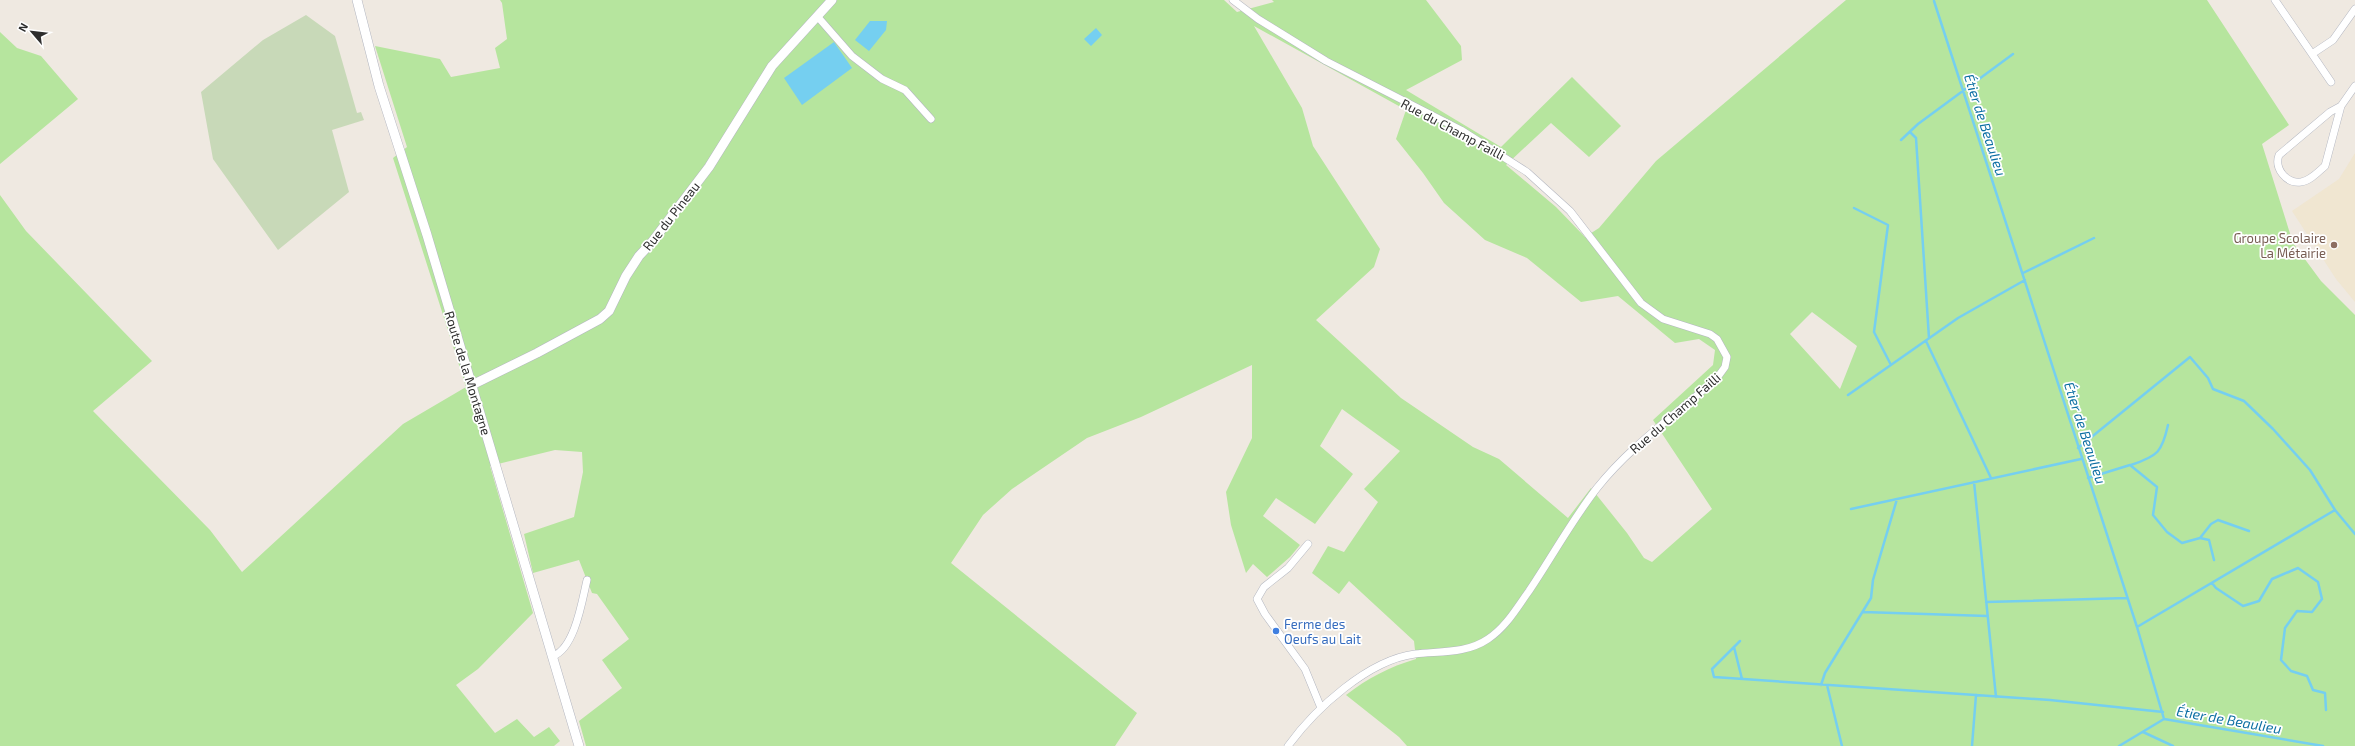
<svg xmlns="http://www.w3.org/2000/svg" width="2355" height="746" font-family="'Exo 2',sans-serif">
<style>
.education{fill:#f0e6d1}
.green{fill:#b6e59e;fill-rule:evenodd}
.cemetery{fill:#c8d9b8}
.water{fill:#75cff0}
.lines{fill:none;stroke-linecap:round;stroke-linejoin:round}
.stream{stroke:#75cff0;stroke-width:2.5}
.minor-casing{stroke:#b4b7c1;stroke-width:8}
.tertiary-casing{stroke:#b4b7c1;stroke-width:10}
.minor{stroke:#fff;stroke-width:7}
.tertiary{stroke:#fff;stroke-width:9}
.education-dot{fill:#8d6e63;stroke:#fff;stroke-width:1.5}
.shop-dot{fill:#3f7fe0;stroke:#fff;stroke-width:1.5}
.labels{text-anchor:middle;stroke-width:3.5;stroke-linejoin:round;paint-order:stroke}
.street-label{font-size:13px;fill:#2e2e2e;stroke:#fff}
.education-label{font-size:13px;fill:#785e54;stroke:#fff;text-anchor:end}
.shop-label{font-size:13px;fill:#366cbe;stroke:#fff;text-anchor:start}
.water-label{font-size:14px;font-style:italic;fill:#0d6fa3;stroke:#fff}
</style>
<rect width="100%" height="100%" fill="#efe9e1"/>
<path class="education" d="M 2355,153 L 2355,302 L 2336,279 L 2292,211 L 2339,179 Z"/>
<path class="green" d="M 500,0 L 1224,0 L 1237,12 L 1274,2 L 1272,0 L 1426,0 L 1461,46 L 1462,60 L 1406,90 L 1501,147 L 1572,77 L 1621,126 L 1589,157 L 1551,123 L 1506,165 L 1556,207 L 1585,237 L 1599,228 L 1656,161 L 1846,0 L 2207,0 L 2289,125 L 2262,144 L 2293,243 L 2321,281 L 2355,315 L 2355,746 L 1407,746 L 1399,737 L 1346,695 C 1368,678 1389,667 1416,659 L 1414,641 L 1349,581 L 1339,594 L 1312,573 L 1328,546 L 1344,552 L 1378,502 L 1364,489 L 1400,451 L 1342,409 L 1320,446 L 1353,474 L 1315,524 L 1276,498 L 1263,516 L 1300,545 L 1290,557 L 1267,577 L 1253,564 L 1246,573 L 1231,525 L 1226,492 L 1252,438 L 1252,365 L 1141,417 L 1087,438 L 1012,489 L 983,515 L 951,563 L 1137,713 L 1115,746 L 586,746 L 579,721 L 622,688 L 602,660 L 629,639 L 597,594 L 592,593 L 579,560 L 533,573 L 524,534 L 574,517 L 583,472 L 582,452 L 555,450 L 490,466 L 533,613 L 478,669 L 456,685 L 495,733 L 517,719 L 534,737 L 549,727 L 560,741 L 554,746 L 0,746 L 0,195 L 26,231 L 152,361 L 93,411 L 210,530 L 242,572 L 403,424 L 466,387 L 393,158 L 407,147 L 375,46 L 440,59 L 451,77 L 500,68 L 495,48 L 507,39 L 502,3 ZM 1254,26 L 1406,110 L 1396,139 L 1423,173 L 1444,203 L 1485,240 L 1527,258 L 1581,302 L 1618,296 L 1675,343 L 1699,339 L 1715,350 L 1713,365 L 1653,420 L 1712,509 L 1652,562 L 1644,558 L 1627,533 L 1591,488 L 1568,518 L 1499,459 L 1473,447 L 1401,398 L 1316,320 L 1374,267 L 1380,249 L 1313,146 L 1302,108 ZM 1812,312 L 1857,346 L 1840,389 L 1790,334 Z
M 0,32 L 17,48 L 41,56 L 78,99 L 0,164 Z"/>
<path class="cemetery" d="M 306,15 L 335,36 L 357,113 L 361,112 L 364,120 L 332,130 L 349,192 L 278,250 L 213,159 L 201,92 L 263,40 Z"/>
<path class="water" d="M 870,21 L 887,21 L 886,30 L 869,51 L 855,40 Z
M 1096,28 L 1102,35 L 1091,46 L 1084,39 Z
M 834,42 L 852,68 L 802,105 L 784,78 Z"/>
<g class="lines">
<path class="stream" d="M 1934,1 L 2137,627 L 2164,719 L 2323,746
M 1910,132 L 1916,138 L 1929,338
M 1901,140 L 1918,124 L 2013,54
M 1854,208 L 1888,225 L 1874,332 L 1891,365
M 2023,273 L 2094,238
M 1926,341 L 1991,478
M 1848,395 L 1958,318 L 2025,280
M 2078,448 L 2190,357 L 2208,378 L 2213,389 L 2244,401 L 2273,429 L 2310,470 L 2335,510 L 2355,534
M 2131,465 C 2158,456 2162,452 2168,425
M 2088,478 L 2130,465 L 2157,487 L 2153,515 L 2167,532 L 2182,543 L 2200,538 L 2211,524 L 2218,520 L 2249,531
M 1974,482 L 1996,697
M 1851,509 L 2081,459
M 2200,538 L 2209,540 L 2214,560
M 2212,583 L 2216,588 L 2243,606 L 2259,601 L 2272,579 L 2298,568 L 2318,582 L 2322,599 L 2312,612 L 2297,611 L 2285,628 L 2281,660 L 2291,671 L 2307,676 L 2313,690 L 2325,693 L 2326,710
M 1986,602 L 2127,598
M 1863,612 L 1987,616
M 2137,627 L 2335,510
M 1740,641 L 1712,669 L 1714,677 L 2050,700 L 2163,712
M 1734,647 L 1742,679
M 1821,685 L 1825,673 L 1871,598 L 1873,580 L 1897,499
M 1827,685 L 1842,746
M 2143,732 L 2173,746
M 1972,746 L 1976,695
M 2119,746 L 2164,719"/>
<defs>
<path id="minor" d="M 1233,0 L 1258,19 L 1326,61 L 1461,130 L 1527,172 L 1570,211 L 1641,303 L 1663,319 L 1710,334 L 1717,339 L 1727,357 L 1725,367 L 1717,378 C 1677,414 1631,445 1597,488 C 1572,520 1552,557 1529,591 C 1516,609 1506,627 1488,639 C 1466,654 1439,651 1415,654 C 1368,660 1315,709 1288,746
M 2275,0 L 2312,54 L 2333,40 L 2355,9
M 817,16 L 852,56 L 882,79 L 905,90 L 931,119
M 2312,54 L 2331,82
M 2341,106 L 2330,112 L 2279,155 C 2274,168 2286,184 2301,182 C 2310,181 2318,172 2325,166 L 2341,106 L 2355,86
M 1308,544 L 1288,568 L 1264,587 L 1257,599 L 1265,614 L 1305,669 L 1321,708
M 553,656 C 575,648 582,601 587,580"/>
<path id="tertiary" d="M 357,0 L 379,86 L 427,235 L 579,746
M 472,385 L 537,353 L 600,319 L 609,311 L 626,276 L 639,256 L 652,242 L 709,167 L 772,66 L 832,0"/>
</defs>
<use href="#minor" class="minor-casing"/>
<use href="#tertiary" class="tertiary-casing"/>
<use href="#minor" class="minor"/>
<use href="#tertiary" class="tertiary"/>
</g>
<circle class="education-dot" cx="2334" cy="245" r="4"/>
<circle class="shop-dot" cx="1276" cy="631" r="4"/>
<g class="labels">
<g class="street-label">
<text transform="translate(1453 129) rotate(28)" y="5">Rue du Champ Failli</text>
<text transform="translate(671 216) rotate(-52)" y="5">Rue du Pineau</text>
<text transform="translate(468 373) rotate(73)" y="5">Route de la Montagne</text>
<text transform="translate(1675 413) rotate(-41)" y="5">Rue du Champ Failli</text>
</g>
<g class="education-label">
<text x="2326" y="243">Groupe Scolaire<tspan x="2326" dy="15">La Métairie</tspan></text>
</g>
<g class="shop-label">
<text x="1284" y="629">Ferme des<tspan x="1284" dy="15">Oeufs au Lait</tspan></text>
</g>
<g class="water-label">
<text transform="translate(1985 125) rotate(72)" y="5">Étier de Beaulieu</text>
<text transform="translate(2085 433) rotate(72)" y="5">Étier de Beaulieu</text>
<text transform="translate(2229 720) rotate(10)" y="5">Étier de Beaulieu</text>
</g>
</g>
<g transform="translate(32 32) rotate(298)" stroke="#ffffff" stroke-width="3" paint-order="stroke">
<path d="M0-3L7 15L0 10L-7 15Z" fill="#2e2e2e"/>
<text y="-6" font-size="11" font-weight="bold" text-anchor="middle" fill="#2e2e2e">N</text>
</g>
</svg>
